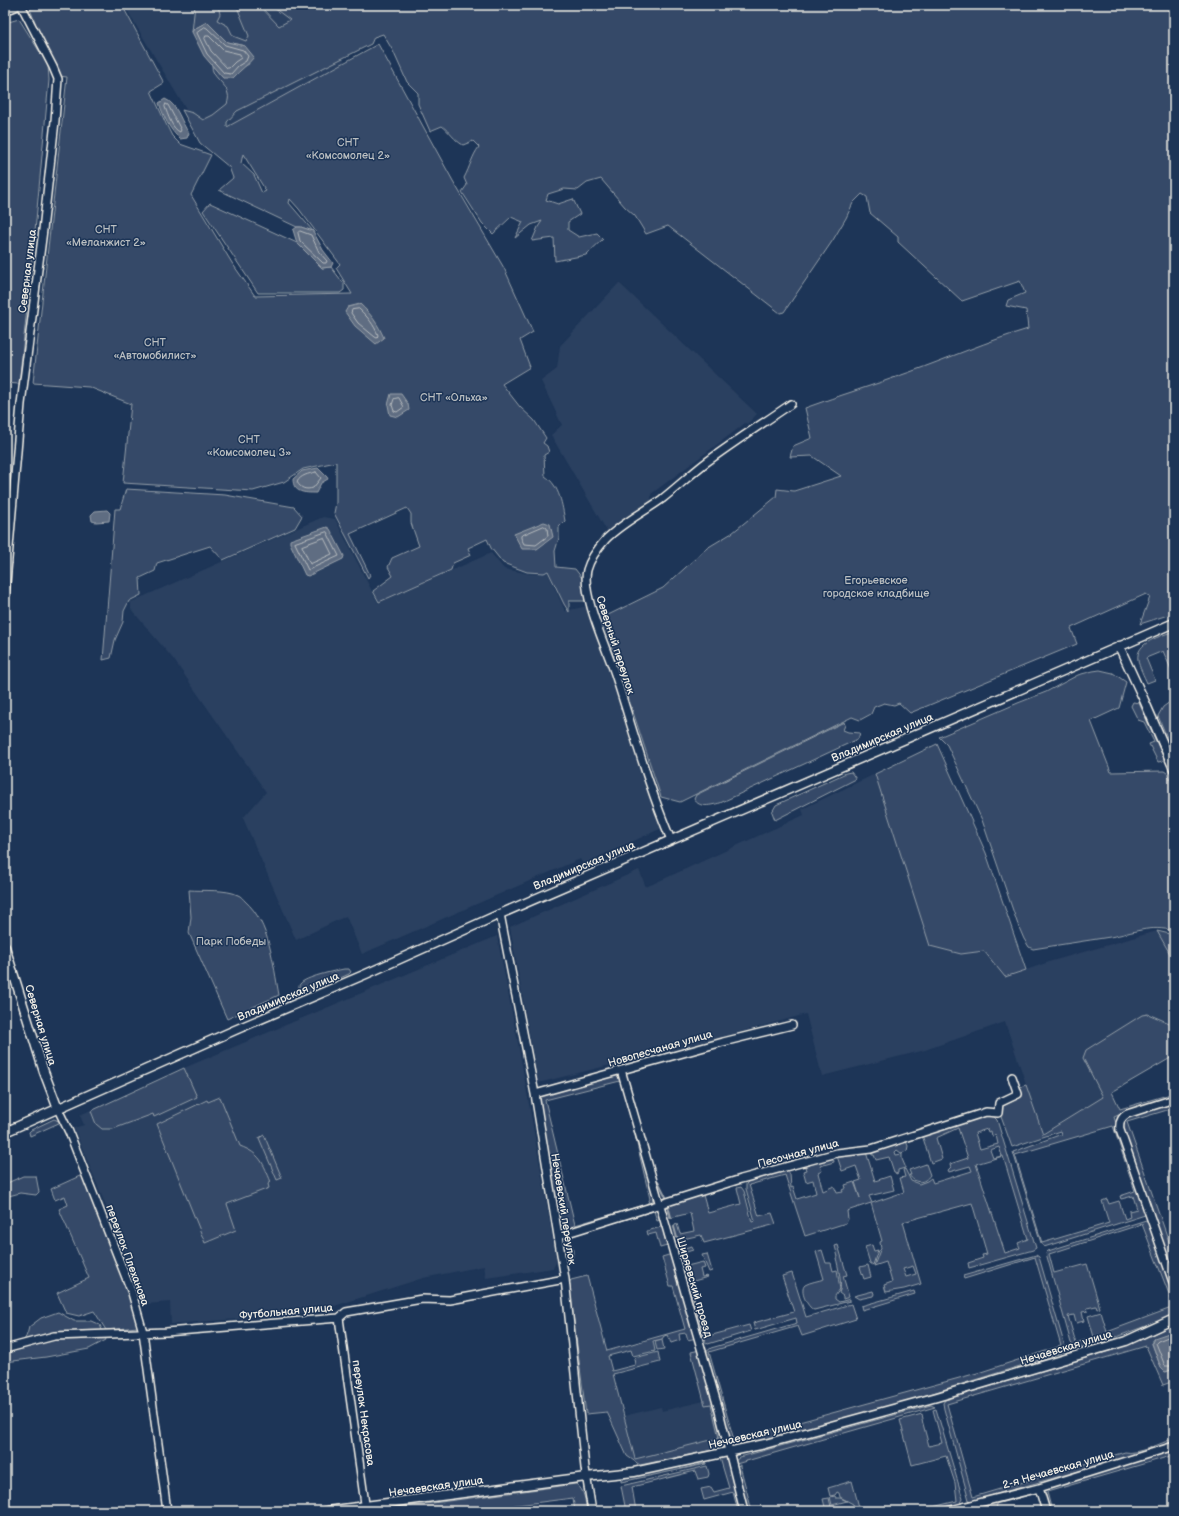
<svg xmlns="http://www.w3.org/2000/svg" width="1179" height="1516" font-family="'Balsamiq Sans',sans-serif">
<style>
.built{fill:#2a4060}
.green{fill:#354a67;stroke:#949ea8;fill-rule:evenodd}
.water{fill:#5e6d82;stroke:#9aa2ab}
.lines{fill:none;stroke-linecap:round;stroke-linejoin:round}
.shore{stroke:#b8bcbf;stroke-width:1}
.stream{stroke:#9aa2ab;stroke-width:2}
.minor-casing{stroke:#f4f1e8;stroke-width:10}
.tertiary-casing{stroke:#f4f1e8;stroke-width:11}
.minor{stroke:#1d3557;stroke-width:7}
.tertiary{stroke:#1d3557;stroke-width:8}
.labels{text-anchor:middle;stroke-width:3;stroke-linejoin:round;paint-order:stroke}
.park-label{font-size:11px;fill:#bbbfc1;stroke:#1d3557}
.street-label{font-size:11px;fill:#f4f1e8;stroke:#1d3557}
</style>
<rect width="100%" height="100%" fill="#1d3557"/>
<filter id="ink" filterUnits="userSpaceOnUse"><feTurbulence type="fractalNoise" baseFrequency=".025" numOctaves="2"/><feDisplacementMap in="SourceGraphic" scale="8" xChannelSelector="R" yChannelSelector="G"/><feConvolveMatrix kernelMatrix="1 2 1 2 8 2 1 2 1" color-interpolation-filters="sRGB"/></filter>
<g filter="url(#ink)">
<path class="built" d="M 124,5 L 317,5 L 345,62 L 204,140 Z
M 619,283 L 757,414 L 747,424 L 745,423 L 739,428 L 651,494 L 651,502 L 607,531 L 551,435 L 562,425 L 541,381 L 557,369 L 560,346 Z
M 323,517 L 335,519 L 378,603 L 491,553 L 504,569 L 530,574 L 548,573 L 565,611 L 588,606 L 620,706 L 662,828 L 583,864 L 580,859 L 362,954 L 346,916 L 296,940 L 243,818 L 266,792 L 174,660 L 131,609 L 131,602 Z
M 875,774 L 930,946 L 961,954 L 984,951 L 1006,977 L 1052,961 L 1157,931 L 1174,961 L 1174,1056 L 1043,1134 L 1005,1022 L 925,1050 L 822,1076 L 806,1014 L 722,1037 L 538,1083 L 510,927 L 639,870 L 646,887 L 804,815 L 802,809 Z
M 497,936 L 519,1048 L 557,1261 L 553,1268 L 486,1278 L 484,1266 L 423,1278 L 328,1308 L 291,1315 L 171,1324 L 170,1302 L 146,1304 L 74,1128 L 84,1125 L 80,1115 L 184,1068 Z
M 704,1401 L 705,1405 L 711,1404 L 719,1438 L 635,1459 L 624,1416 L 661,1407 L 662,1411 Z"/>
<path class="green" d="M 42,5 L 122,5 L 164,83 L 151,91 L 166,124 L 172,136 L 180,144 L 211,155 L 191,195 L 232,263 L 255,296 L 352,294 L 336,268 L 340,264 L 299,209 L 290,199 L 289,203 L 313,231 L 301,227 L 297,227 L 219,190 L 233,178 L 229,167 L 200,143 L 182,110 L 193,113 L 203,120 L 213,115 L 227,104 C 228,101 229,97 228,94 C 226,82 211,78 212,65 L 223,78 L 249,64 L 245,46 L 227,42 L 207,22 L 194,29 L 192,32 L 195,5 L 218,5 L 220,14 L 217,20 L 228,26 L 233,36 L 246,41 L 249,36 L 237,7 L 244,5 L 259,5 L 279,26 L 290,20 L 270,5 L 1174,5 L 1174,613 L 1140,624 L 1150,597 L 1146,594 L 1071,628 L 1077,644 L 910,713 L 899,703 L 894,705 L 884,703 L 874,707 L 871,714 L 860,720 L 852,717 L 680,802 L 661,797 L 602,618 L 663,588 L 707,548 L 732,533 L 776,497 L 777,489 L 794,491 L 841,476 L 812,456 L 790,457 L 793,446 L 812,438 L 805,408 C 840,395 875,385 910,372 C 949,358 988,341 1028,329 L 1026,310 L 1006,306 L 1008,300 L 1025,293 L 1020,281 L 962,301 L 898,242 L 898,237 L 870,213 L 867,197 L 862,194 L 853,203 L 846,218 L 833,240 L 784,312 L 780,313 L 668,226 L 646,234 L 635,216 L 625,207 L 601,179 L 587,183 L 578,190 L 564,189 L 548,194 L 546,200 L 558,204 L 573,199 L 580,214 L 568,222 L 568,230 L 579,237 L 597,233 L 603,239 L 586,255 L 555,261 L 554,238 L 532,241 L 538,227 L 542,221 L 531,225 L 515,238 L 523,222 L 511,217 L 493,234 L 482,223 L 462,192 L 467,185 L 464,178 C 470,167 472,156 479,147 L 473,141 L 463,145 C 454,140 450,132 442,126 L 430,131 L 418,104 L 418,93 L 407,82 L 393,51 L 383,34 L 374,37 L 371,44 L 237,111 L 227,122 L 227,127 L 378,44 L 453,181 L 504,268 L 533,332 L 520,340 L 530,367 L 502,384 L 520,407 L 534,420 L 546,438 L 543,443 L 547,446 L 549,452 L 544,455 L 545,476 C 560,486 562,505 565,521 L 559,527 L 559,538 L 555,551 L 556,567 L 575,569 L 582,578 L 586,601 L 569,601 L 569,612 L 564,604 L 548,571 L 544,573 L 527,572 L 503,563 L 491,548 L 487,539 L 468,548 L 471,555 L 453,563 L 451,570 L 379,602 L 373,591 L 393,576 L 388,567 L 392,558 L 419,546 L 411,523 L 411,514 L 407,508 L 350,534 L 370,575 L 368,578 L 334,513 L 336,503 L 336,462 L 303,469 L 284,482 L 253,491 L 123,483 L 131,404 L 89,387 L 33,383 L 67,77 L 59,76 L 38,30 L 30,9 ZM 243,154 L 266,191 L 262,193 L 254,175 L 241,163 Z
M 19,19 L 48,65 L 49,80 L 35,231 L 19,384 L 5,383 L 5,23 Z
M 210,203 L 297,243 L 322,268 L 331,267 L 344,284 L 344,290 L 340,293 L 258,293 L 203,211 Z
M 126,489 L 225,495 L 294,507 L 302,516 L 295,528 L 223,560 L 210,546 L 157,563 L 155,571 L 140,578 L 141,595 L 129,601 L 124,611 L 123,622 L 115,640 L 111,658 L 103,660 L 115,509 L 120,509 Z
M 1174,631 L 1174,661 L 1172,662 L 1174,667 L 1174,676 L 1163,651 L 1146,658 L 1155,680 L 1147,683 C 1144,676 1139,667 1138,660 C 1135,642 1162,636 1174,631 Z
M 1100,670 L 1113,673 L 1126,682 L 1119,708 L 1091,721 L 1111,772 L 1164,771 L 1167,773 L 1174,787 L 1174,931 C 1150,924 1133,933 1110,937 C 1084,941 1058,945 1033,949 L 1029,947 L 1024,939 L 1018,925 L 982,820 L 947,745 L 939,737 L 1018,703 L 1046,692 L 1078,675 L 1093,671 Z
M 1174,699 L 1174,754 L 1158,716 L 1163,707 Z
M 1133,702 L 1139,703 L 1164,759 L 1163,761 L 1158,762 L 1149,744 L 1154,742 L 1144,722 L 1138,720 L 1131,706 Z
M 844,722 L 845,725 L 843,730 L 848,732 L 860,733 L 858,739 L 720,803 C 711,805 700,809 694,799 L 696,795 Z
M 937,744 L 986,853 L 1026,970 L 1005,977 L 984,951 L 961,954 L 930,946 L 875,774 Z
M 851,772 L 856,779 L 775,820 L 772,812 L 776,805 L 846,773 Z
M 189,890 C 203,891 226,889 238,895 C 241,896 243,899 245,901 C 270,923 273,964 279,995 L 227,1019 L 189,933 L 191,917 Z
M 1157,931 L 1174,935 L 1174,961 Z
M 344,969 L 349,969 L 351,972 L 349,974 L 303,995 L 300,994 C 299,990 298,987 300,984 C 305,977 334,971 344,969 Z
M 1148,1014 L 1174,1025 L 1174,1056 L 1112,1092 L 1120,1109 L 1174,1093 L 1174,1096 L 1137,1107 L 1114,1117 L 1145,1215 L 1044,1247 L 1041,1243 L 1013,1152 L 1062,1134 L 1061,1131 L 1012,1147 L 1000,1114 L 1001,1107 L 1021,1097 L 1017,1088 L 1026,1085 L 1043,1134 L 1103,1097 L 1083,1058 L 1086,1050 L 1142,1015 ZM 1113,1126 L 1135,1191 L 1120,1196 L 1121,1199 L 1133,1196 L 1137,1209 L 1129,1211 L 1130,1217 L 1125,1219 L 1119,1201 L 1109,1204 L 1107,1199 L 1102,1201 L 1109,1223 L 1042,1243 L 1015,1155 Z
M 184,1068 L 197,1097 L 154,1117 L 153,1114 L 113,1129 L 102,1129 L 96,1124 L 91,1111 Z
M 619,1075 L 632,1113 L 630,1114 L 620,1081 L 545,1100 L 575,1225 L 647,1204 L 650,1199 L 633,1127 L 636,1126 L 653,1196 L 652,1202 L 649,1205 L 566,1230 L 560,1222 L 545,1138 L 540,1097 L 542,1094 Z
M 220,1097 L 240,1146 C 261,1154 263,1163 271,1182 L 268,1184 L 269,1188 L 227,1204 L 236,1230 L 205,1243 L 157,1124 L 207,1100 L 208,1102 Z
M 1174,1101 L 1174,1108 L 1127,1122 L 1174,1256 L 1174,1277 L 1123,1130 C 1122,1123 1124,1119 1131,1115 Z
M 989,1114 L 994,1117 L 997,1120 L 1036,1248 L 1033,1250 L 969,1268 L 968,1263 L 983,1258 L 982,1255 L 987,1254 L 972,1203 L 903,1222 L 921,1284 L 904,1289 L 886,1292 L 884,1285 L 892,1282 L 886,1262 L 874,1266 L 880,1250 L 881,1249 L 880,1242 L 882,1241 L 871,1203 L 847,1211 L 848,1219 L 846,1223 L 805,1236 L 785,1175 L 749,1185 L 759,1216 L 772,1213 L 776,1224 L 704,1243 L 701,1235 L 678,1240 L 677,1239 L 674,1228 L 675,1225 L 677,1224 L 680,1234 L 694,1231 L 690,1213 L 670,1218 L 667,1206 L 669,1204 L 703,1195 L 708,1213 L 741,1204 L 737,1188 L 741,1187 L 744,1191 L 752,1222 L 755,1221 L 746,1189 L 746,1184 L 748,1182 L 785,1171 L 790,1174 L 791,1188 L 793,1187 L 797,1199 L 816,1193 L 813,1180 L 806,1182 L 803,1171 L 806,1170 L 805,1167 L 809,1164 L 833,1157 L 834,1162 L 820,1166 L 822,1171 L 818,1173 L 823,1191 L 834,1186 L 837,1193 L 843,1192 L 842,1190 L 846,1188 L 845,1185 L 854,1182 L 860,1198 L 855,1182 L 861,1180 L 856,1166 L 842,1171 L 837,1156 L 866,1152 L 875,1181 L 890,1176 L 894,1190 L 869,1196 L 872,1203 L 904,1192 L 900,1178 L 905,1177 L 903,1170 L 905,1169 L 911,1181 L 919,1184 L 927,1181 L 931,1178 L 933,1183 L 972,1171 L 970,1166 L 949,1172 L 948,1170 L 951,1167 L 950,1164 L 968,1158 L 958,1128 L 936,1138 L 942,1159 L 931,1163 L 922,1135 ZM 987,1129 L 988,1132 L 991,1131 L 992,1136 L 996,1135 L 998,1144 L 980,1149 L 975,1133 ZM 999,1147 L 1002,1156 L 993,1158 L 990,1150 ZM 1003,1156 L 1028,1239 L 1018,1243 L 1020,1248 L 1005,1253 L 976,1164 ZM 913,1266 L 916,1274 L 906,1277 L 903,1269 Z
M 54,1119 L 61,1122 L 30,1136 L 29,1132 L 31,1130 Z
M 264,1135 L 282,1178 L 277,1180 L 259,1138 Z
M 906,1141 L 908,1146 L 907,1151 L 901,1153 L 897,1150 L 895,1152 L 896,1155 L 902,1154 L 902,1159 L 905,1166 L 905,1168 L 898,1170 L 898,1173 L 896,1174 L 895,1172 L 894,1172 L 889,1157 L 876,1160 L 874,1155 L 872,1155 L 871,1151 Z
M 926,1164 L 930,1175 C 924,1184 915,1184 909,1175 L 911,1175 L 909,1170 Z
M 82,1175 L 128,1293 L 138,1327 L 106,1330 L 94,1311 L 79,1316 L 66,1313 L 57,1293 L 89,1278 L 59,1209 L 68,1205 L 65,1196 L 55,1200 L 51,1189 Z
M 23,1176 L 36,1176 L 39,1192 L 36,1195 L 20,1193 L 5,1197 L 5,1184 Z
M 653,1210 L 659,1212 L 667,1234 L 664,1235 L 667,1246 L 660,1248 L 656,1233 L 648,1235 L 647,1231 L 661,1227 L 660,1220 L 657,1221 L 654,1211 L 576,1234 Z
M 1146,1220 L 1149,1222 L 1174,1294 L 1174,1314 L 1162,1320 L 1094,1345 L 1076,1348 L 1071,1343 L 1046,1253 L 1048,1251 ZM 1142,1224 L 1174,1307 L 1107,1332 L 1101,1312 L 1088,1316 L 1094,1337 L 1076,1343 L 1068,1316 L 1074,1315 L 1076,1323 L 1084,1321 L 1082,1312 L 1088,1311 L 1087,1308 L 1096,1306 L 1097,1309 L 1100,1308 L 1087,1264 L 1054,1273 L 1049,1254 Z
M 567,1239 C 573,1242 574,1253 572,1260 L 569,1262 L 566,1259 C 564,1253 561,1244 567,1239 Z
M 683,1244 L 684,1248 L 692,1246 L 693,1250 L 683,1253 L 687,1266 L 703,1262 L 705,1268 L 700,1269 L 702,1277 L 707,1276 L 708,1277 L 690,1282 L 705,1337 L 749,1325 L 751,1331 L 708,1344 L 703,1340 L 676,1246 Z
M 838,1245 L 847,1275 L 843,1276 L 849,1297 L 843,1299 L 843,1296 L 839,1293 C 843,1286 838,1266 836,1258 L 838,1257 L 835,1246 Z
M 872,1245 L 874,1251 L 878,1250 L 873,1265 L 870,1263 L 865,1247 Z
M 822,1250 L 826,1263 L 831,1263 L 833,1271 L 837,1270 C 838,1274 839,1285 840,1289 L 835,1296 L 835,1299 L 839,1302 L 850,1299 L 850,1301 L 814,1310 C 807,1307 799,1290 805,1285 C 810,1282 818,1281 824,1279 L 816,1252 Z
M 672,1254 L 696,1338 L 688,1340 L 686,1333 L 679,1334 L 680,1340 L 671,1343 L 667,1335 L 664,1336 L 662,1339 L 653,1341 L 655,1351 L 633,1356 L 631,1350 L 608,1356 L 612,1371 L 635,1365 L 634,1358 L 658,1352 L 660,1362 L 613,1374 L 635,1459 L 719,1438 L 711,1404 L 705,1405 L 691,1352 L 700,1350 L 724,1446 L 722,1448 L 640,1465 L 627,1456 L 607,1412 L 586,1414 L 569,1283 L 571,1280 L 587,1276 L 607,1351 L 685,1329 L 673,1286 L 670,1286 L 662,1257 Z
M 707,1254 L 712,1271 L 709,1272 L 702,1255 Z
M 1036,1255 L 1039,1257 L 1065,1347 L 1062,1353 L 897,1404 L 813,1427 L 745,1444 L 733,1446 L 731,1445 L 706,1352 L 711,1348 L 797,1323 L 796,1318 L 755,1330 L 753,1323 L 794,1312 L 782,1276 L 792,1273 L 806,1317 L 851,1304 L 856,1319 L 802,1336 L 798,1326 L 709,1352 L 734,1440 L 981,1372 L 1061,1346 L 1035,1257 L 964,1279 L 963,1276 Z
M 868,1265 L 871,1277 L 864,1279 L 860,1267 Z
M 873,1291 L 874,1294 L 873,1296 L 859,1299 L 854,1296 Z
M 914,1291 L 915,1294 L 862,1310 L 861,1306 Z
M 58,1312 L 74,1321 L 91,1321 L 100,1325 L 106,1340 L 89,1349 L 46,1357 L 5,1362 L 5,1352 C 20,1347 26,1342 29,1327 L 41,1318 Z
M 1174,1324 L 1174,1338 L 1171,1333 L 1169,1333 L 1152,1340 L 1152,1344 L 1161,1368 L 1166,1372 L 1174,1369 L 1174,1381 L 1163,1385 L 1146,1346 L 947,1404 L 973,1497 L 1125,1452 C 1136,1455 1162,1443 1174,1438 L 1174,1444 L 972,1501 L 969,1500 L 944,1409 L 943,1403 L 945,1400 L 1116,1349 L 1145,1338 Z
M 662,1340 L 664,1349 L 657,1350 L 655,1342 Z
M 931,1405 L 935,1407 L 736,1464 L 735,1461 L 740,1457 Z
M 936,1409 L 963,1499 C 958,1512 928,1511 916,1511 L 957,1501 L 955,1483 L 946,1456 L 912,1465 L 900,1420 L 922,1414 L 923,1419 L 922,1420 L 929,1446 L 942,1443 L 933,1410 Z
M 1174,1449 L 1174,1455 L 1047,1492 L 1052,1511 L 1050,1511 L 1043,1489 Z
M 727,1457 L 742,1511 L 738,1511 L 733,1492 L 704,1500 L 701,1489 L 711,1487 L 714,1492 L 729,1488 L 720,1458 Z
M 706,1463 L 706,1464 L 621,1482 L 621,1480 L 628,1477 L 680,1466 L 681,1469 Z
M 740,1465 L 740,1466 L 752,1511 L 748,1511 L 736,1466 Z
M 707,1466 L 709,1474 L 708,1477 L 698,1479 L 695,1471 L 632,1487 L 636,1511 L 626,1511 L 621,1486 Z
M 852,1481 L 860,1511 L 855,1511 L 853,1504 L 840,1497 L 839,1493 L 837,1492 L 835,1495 L 830,1496 L 828,1488 Z
M 576,1484 C 585,1490 585,1501 587,1511 L 575,1511 L 573,1498 L 469,1511 L 373,1511 Z
M 1035,1491 L 1038,1493 L 996,1504 L 998,1511 L 958,1511 Z
M 835,1496 L 836,1498 L 840,1498 L 847,1501 L 832,1505 L 830,1497 Z
M 829,1498 L 832,1511 L 826,1511 L 823,1499 Z"/>
<path class="water" d="M 207,22 L 227,42 L 245,46 L 254,57 C 248,65 240,70 233,78 L 223,78 L 204,56 L 192,32 L 194,29 Z
M 165,99 C 178,104 181,123 189,133 L 187,138 L 180,139 C 169,129 164,117 159,103 Z
M 297,227 L 301,227 L 313,231 L 323,250 L 333,263 L 331,267 L 322,268 L 297,243 L 293,230 Z
M 360,304 C 371,314 378,324 384,338 L 376,344 L 355,326 L 345,312 L 348,307 Z
M 391,394 L 401,394 L 408,404 L 409,410 L 398,417 L 390,415 L 388,405 Z
M 318,468 L 327,477 L 328,479 L 321,483 L 316,493 C 305,493 293,493 293,479 L 302,471 Z
M 107,510 L 110,513 L 109,521 L 96,522 L 92,521 L 91,515 L 95,511 Z
M 544,522 L 550,524 L 553,537 L 537,549 L 522,549 L 514,534 Z
M 327,527 L 330,529 L 344,556 L 343,559 L 308,576 L 305,575 L 290,543 L 290,540 Z
M 1169,1333 L 1171,1333 L 1174,1338 L 1174,1369 L 1165,1372 L 1161,1368 L 1152,1343 L 1154,1338 Z"/>
<g class="lines">
<path class="shore" d="M 205,27 L 207,28 L 225,45 L 243,50 L 248,56 L 246,61 L 238,66 L 231,74 L 224,73 L 207,54 L 197,33 Z
M 206,36 L 209,36 L 223,50 L 240,54 L 241,58 L 235,62 L 229,68 L 227,68 L 211,51 L 205,39 Z
M 166,104 L 168,105 L 181,130 L 180,132 C 172,129 168,115 165,107 Z
M 300,231 L 311,235 L 319,252 L 327,261 L 326,263 L 323,263 L 300,241 L 298,233 Z
M 359,309 C 368,317 374,325 378,335 L 377,338 L 375,337 L 358,323 L 351,313 L 352,310 Z
M 399,398 L 404,407 L 397,412 L 394,411 L 392,405 L 394,399 Z
M 316,472 L 321,478 L 313,488 C 306,490 301,489 297,482 C 301,475 308,474 316,472 Z
M 544,526 L 547,528 L 548,536 L 536,545 L 524,544 L 521,538 L 521,536 Z
M 327,532 L 339,556 L 308,570 L 295,543 Z
M 324,538 L 332,554 L 310,564 L 302,546 Z
M 1174,1339 L 1168,1337 L 1158,1341 L 1156,1343 L 1165,1366 L 1174,1366"/>
<path class="stream" d="M 658,1181 L 666,1197
M 668,1206 L 671,1217
M 674,1227 L 677,1238
M 679,1246 L 690,1284
M 691,1290 L 705,1340"/>
<defs>
<path id="minor" d="M 5,11 L 20,5
M 5,595 L 21,404 L 43,230 L 55,121 L 58,79 L 53,67 L 21,5
M 671,840 C 648,786 633,730 615,674 C 607,649 581,595 587,570 C 590,559 598,548 606,539 C 622,523 644,512 662,499 C 676,488 690,475 704,464 C 732,443 762,424 791,404
M 500,914 L 535,1094 L 565,1279 L 585,1468 L 592,1511
M 5,976 L 13,971
M 621,1070 L 718,1407 L 744,1511
M 535,1094 L 723,1042 L 792,1025
M 1174,1099 L 1127,1114 C 1120,1118 1119,1123 1120,1130 L 1174,1285
M 58,1109 L 69,1132 L 132,1293 L 143,1332 L 167,1511
M 558,1236 L 741,1179 L 837,1153 L 871,1149 L 986,1112 L 998,1113 L 999,1103 L 1018,1094 L 1012,1077
M 339,1318 L 366,1511
M 5,1349 L 54,1336 L 166,1332 L 339,1318 L 346,1312 L 422,1299 L 450,1300 L 565,1279
M 1039,1488 L 1046,1511
M 947,1511 L 1039,1488 L 1174,1446"/>
<path id="tertiary" d="M 1119,646 L 1144,700 L 1174,769
M 5,947 L 44,1072 L 58,1109
M 5,1132 L 235,1030 L 366,974 L 500,914 L 1174,623
M 327,1511 L 586,1477 L 634,1472 L 765,1444 L 937,1397 L 1126,1341 L 1174,1319"/>
</defs>
<use href="#minor" class="minor-casing"/>
<use href="#tertiary" class="tertiary-casing"/>
<use href="#minor" class="minor"/>
<use href="#tertiary" class="tertiary"/>
</g>
</g>
<g class="labels">
<g class="park-label">
<text x="348" y="146">СНТ<tspan x="348" dy="13">«Комсомолец 2»</tspan></text>
<text x="106" y="233">СНТ<tspan x="106" dy="13">«Меланжист 2»</tspan></text>
<text x="155" y="346">СНТ<tspan x="155" dy="13">«Автомобилист»</tspan></text>
<text x="454" y="401">СНТ «Ольха»</text>
<text x="249" y="443">СНТ<tspan x="249" dy="13">«Комсомолец 3»</tspan></text>
<text x="876" y="584">Егорьевское<tspan x="876" dy="13">городское кладбище</tspan></text>
<text x="231" y="945">Парк Победы</text>
</g>
<g class="street-label">
<text transform="translate(27 271) rotate(-83)" y="4">Северная улица</text>
<text transform="translate(616 645) rotate(72)" y="4">Северный переулок</text>
<text transform="translate(882 737) rotate(-23)" y="4">Владимирская улица</text>
<text transform="translate(584 865) rotate(-23)" y="4">Владимирская улица</text>
<text transform="translate(288 996) rotate(-23)" y="4">Владимирская улица</text>
<text transform="translate(41 1025) rotate(73)" y="4">Северная улица</text>
<text transform="translate(660 1048) rotate(-16)" y="4">Новопесчаная улица</text>
<text transform="translate(798 1153) rotate(-15)" y="4">Песочная улица</text>
<text transform="translate(564 1209) rotate(81)" y="4">Нечаевский переулок</text>
<text transform="translate(128 1255) rotate(70)" y="4">переулок Плеханова</text>
<text transform="translate(695 1287) rotate(74)" y="4">Ширяевский проезд</text>
<text transform="translate(286 1311) rotate(-5)" y="4">Футбольная улица</text>
<text transform="translate(1066 1347) rotate(-17)" y="4">Нечаевская улица</text>
<text transform="translate(364 1413) rotate(82)" y="4">переулок Некрасова</text>
<text transform="translate(755 1434) rotate(-13)" y="4">Нечаевская улица</text>
<text transform="translate(1058 1469) rotate(-16)" y="4">2-я Нечаевская улица</text>
<text transform="translate(436 1486) rotate(-8)" y="4">Нечаевская улица</text>
</g>
</g>
<rect width="1179" height="1516" fill="none" stroke="#1d3557" stroke-width="20"/>
<rect x="10" y="10" width="1159" height="1496" fill="none" stroke="#f4f1e8" stroke-width="1.5" filter="url(#ink)"/>
</svg>
